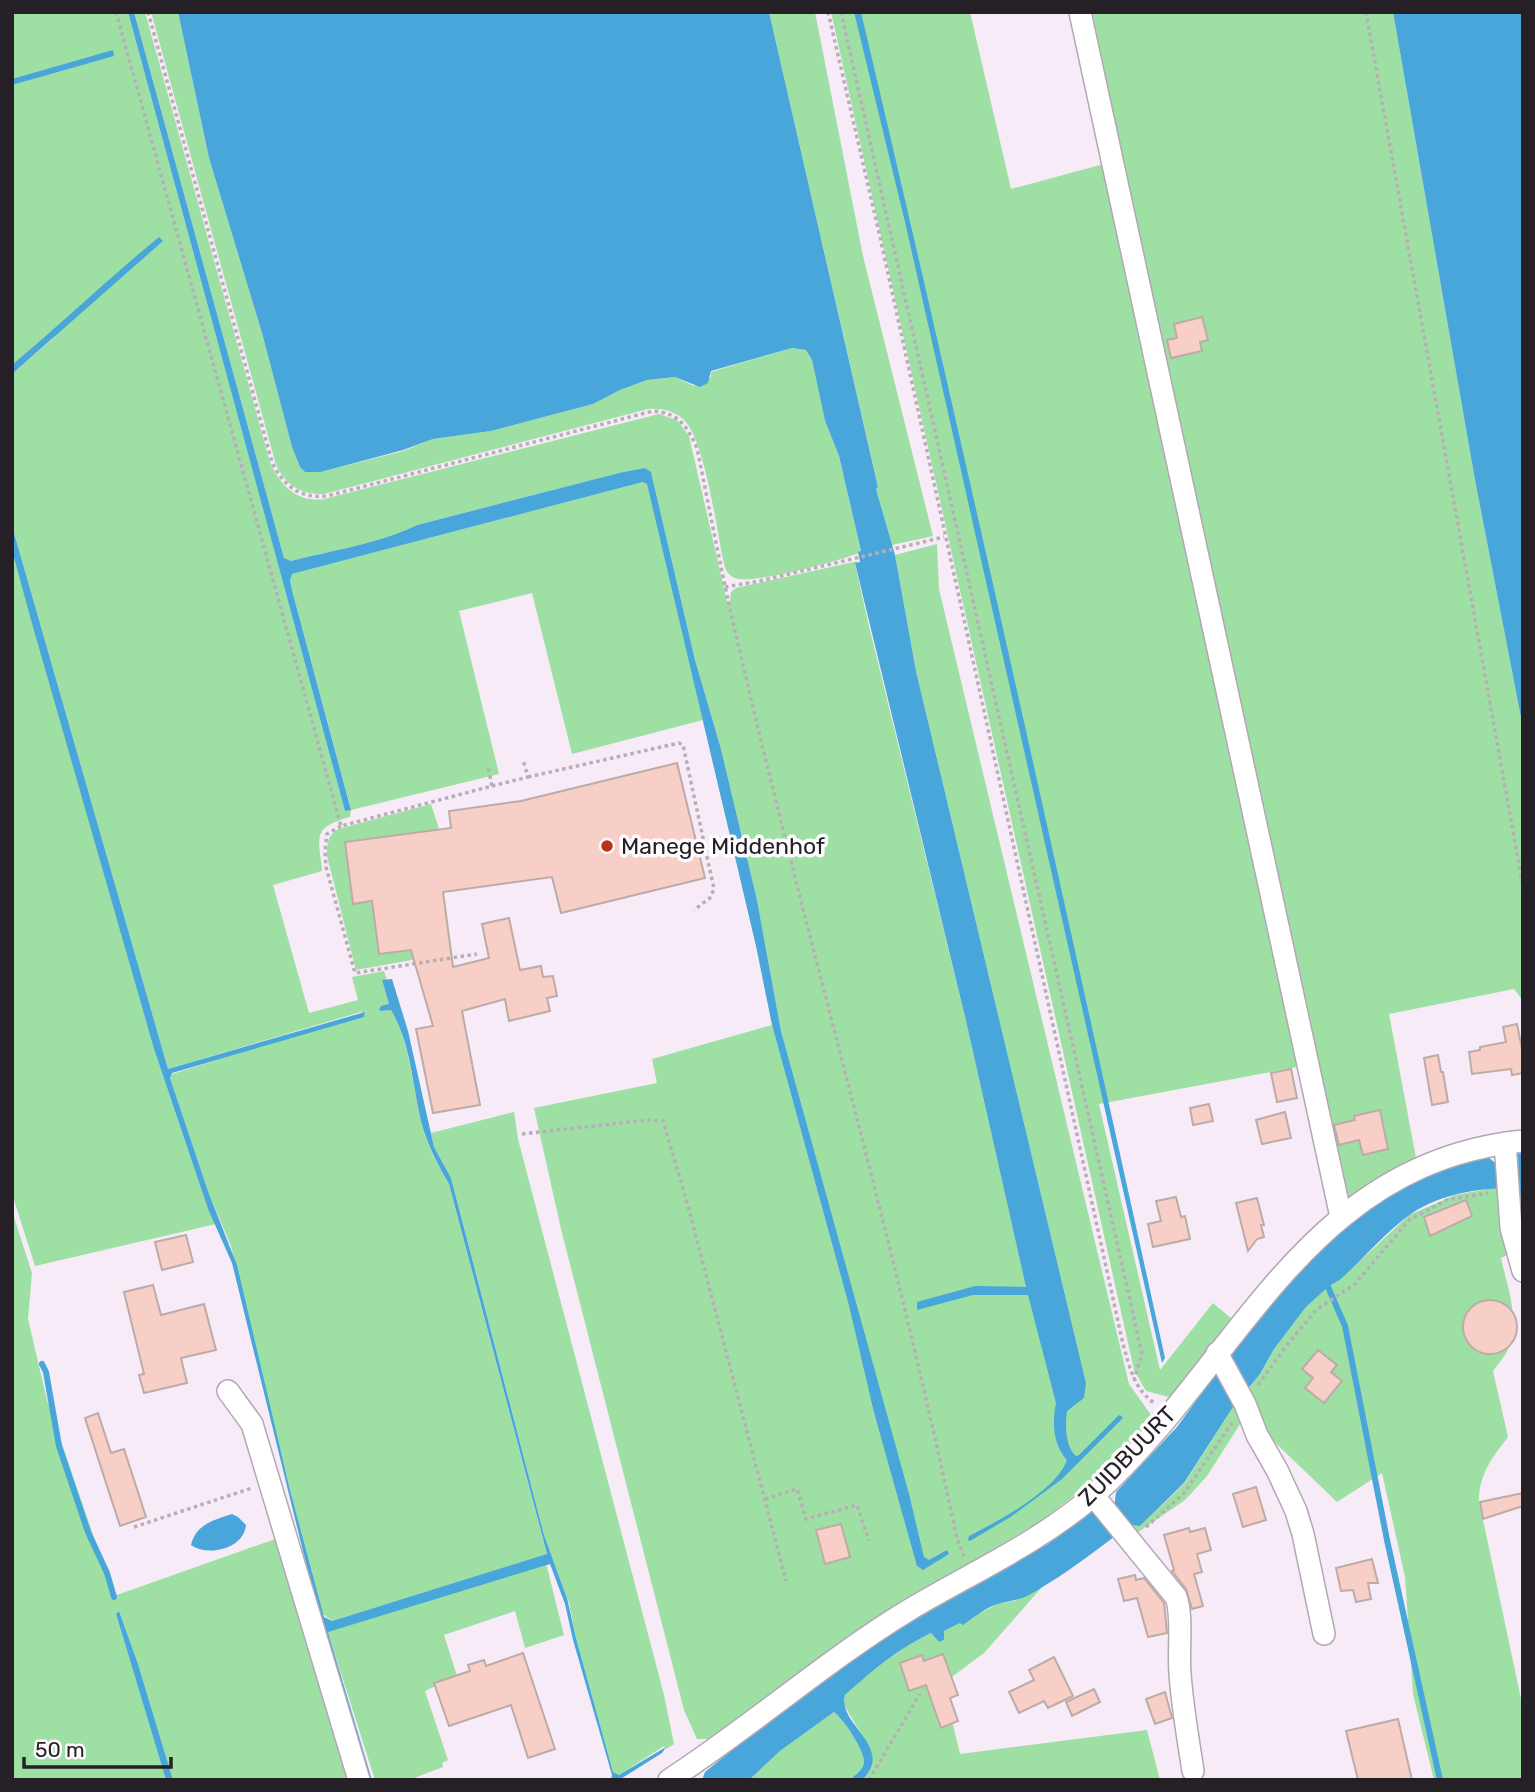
<svg xmlns="http://www.w3.org/2000/svg" width="1535" height="1792" font-family="Rubik,sans-serif">
<style>
.green{fill:#9ee0a4}
.water{fill:#48a6db}
.lines{fill:none;stroke-linecap:round;stroke-linejoin:round}
.stream{stroke:#48a6db;stroke-width:6}
.building{fill:#f7cfc7;stroke:#bdaba8;stroke-width:2}
.minor-casing{stroke:#b2a7b4;stroke-width:24}
.path{stroke:#b7aeb8;stroke-width:3.5;stroke-dasharray:3.5 3.5;stroke-linecap:butt}
.minor{stroke:#fff;stroke-width:21}
.poi-dot{fill:#be321c;stroke:#fdfbfe;stroke-width:2.5}
.labels{text-anchor:middle;stroke-width:7;stroke-linejoin:round;paint-order:stroke}
.poi-label{font-size:23px;fill:#242025;stroke:#fdfbfe;text-anchor:start}
.street-label{font-size:23px;fill:#242025;stroke:#fdfbfe}
</style>
<rect width="100%" height="100%" fill="#f6ebf7"/>
<path class="green" d="M 12,12 L 128,12 L 345,811 L 351,809 L 293,594 L 290,581 L 292,574 L 643,482 L 647,483 L 703,720 L 572,754 L 532,593 L 459,611 L 499,774 L 351,810 L 350,817 C 311,828 319,836 322,871 L 273,885 L 309,1013 L 358,1000 L 352,977 L 384,971 L 387,980 L 382,980 L 389,1004 L 382,1011 L 391,1010 C 411,1045 412,1086 422,1125 C 427,1146 438,1165 449,1184 L 547,1555 L 332,1621 L 323,1614 L 289,1486 L 231,1246 L 209,1194 L 170,1078 L 172,1074 L 366,1014 L 361,1012 L 168,1069 L 12,526 L 12,374 L 56,336 L 12,367 Z
M 134,12 L 145,12 L 270,462 C 280,485 297,503 324,499 L 659,414 L 677,420 L 689,436 L 727,601 L 730,601 L 731,592 L 736,588 L 858,561 L 855,564 L 868,622 L 966,1021 L 1028,1295 L 1086,1383 L 916,671 L 895,555 L 937,544 L 939,589 L 1129,1384 L 1151,1415 L 1151,1424 L 1107,1470 L 1041,1521 L 883,1614 L 780,1688 L 715,1739 L 697,1739 L 684,1710 L 561,1229 L 534,1108 L 657,1083 L 652,1059 L 772,1025 L 849,1306 L 873,1409 L 913,1547 L 912,1510 L 781,1031 L 757,900 L 721,749 L 695,660 L 651,472 L 619,473 L 417,525 C 378,544 333,550 291,561 L 284,558 Z
M 151,12 L 178,12 L 209,158 L 262,333 L 292,447 L 300,467 L 305,472 L 321,472 L 403,451 L 433,439 L 491,431 L 593,404 L 620,390 L 647,380 L 675,377 L 694,386 L 711,377 L 711,372 L 792,348 L 806,350 L 812,360 L 825,421 L 839,456 L 861,552 C 843,560 759,583 738,579 C 730,577 726,572 724,564 C 717,533 705,438 683,419 C 673,410 660,408 648,409 L 324,494 C 301,495 286,485 276,465 Z
M 769,12 L 815,12 L 863,256 L 933,536 L 892,545 L 876,489 L 878,486 Z
M 831,12 L 970,12 L 1011,189 L 1104,164 L 1185,522 L 1297,1067 L 1099,1104 L 1160,1370 L 1213,1303 L 1231,1318 L 1191,1372 L 1169,1397 L 1146,1391 L 1134,1370 Z
M 1091,12 L 1393,12 L 1475,480 L 1523,728 L 1523,1001 L 1514,989 L 1389,1014 L 1416,1158 L 1344,1200 Z
M 12,550 L 154,1049 L 208,1209 L 216,1224 L 35,1266 L 12,1194 Z
M 431,804 L 439,829 L 345,843 L 353,904 L 372,902 L 379,954 L 450,946 L 451,953 L 356,970 L 327,856 C 327,844 327,836 338,829 Z
M 514,1112 L 518,1139 L 664,1695 L 674,1744 L 666,1749 L 664,1746 L 619,1775 L 613,1772 L 576,1638 L 569,1603 L 544,1535 L 451,1178 L 434,1147 L 431,1133 Z
M 1498,1187 L 1516,1251 L 1501,1258 C 1507,1286 1520,1319 1509,1347 C 1506,1355 1499,1363 1493,1371 L 1508,1437 C 1492,1458 1479,1474 1479,1501 L 1523,1708 L 1523,1780 L 1434,1780 L 1413,1694 L 1405,1577 L 1382,1473 L 1337,1502 L 1263,1431 L 1244,1418 L 1207,1476 L 1185,1500 L 1137,1533 L 1129,1525 L 1140,1526 L 1184,1484 L 1233,1407 L 1260,1374 L 1274,1349 L 1306,1307 L 1328,1287 L 1341,1279 L 1409,1215 L 1455,1195 Z
M 12,1211 L 32,1273 L 28,1319 L 47,1400 L 114,1596 L 281,1537 L 350,1780 L 173,1780 L 138,1664 L 119,1611 L 116,1614 L 166,1780 L 12,1780 Z
M 545,1559 L 564,1635 L 525,1648 L 515,1611 L 444,1635 L 457,1676 L 425,1691 L 448,1760 L 442,1763 L 443,1767 L 409,1780 L 375,1780 L 326,1626 Z
M 1043,1586 L 984,1653 L 937,1688 L 948,1704 L 960,1754 L 1147,1730 L 1160,1780 L 862,1780 L 870,1770 L 869,1747 L 844,1705 L 845,1695 C 876,1668 893,1652 931,1633 L 939,1642 L 944,1640 L 944,1631 L 1000,1603 L 1014,1601 Z
M 834,1712 C 844,1720 863,1748 864,1761 C 864,1768 855,1775 850,1780 L 749,1780 L 780,1751 Z"/>
<path class="water" d="M 128,12 L 134,12 L 284,558 L 291,561 C 333,550 378,544 417,525 L 619,473 L 645,468 L 651,472 L 695,660 L 721,749 L 757,900 L 781,1031 L 909,1494 L 924,1557 L 929,1560 L 947,1550 L 949,1554 L 923,1570 L 917,1566 L 873,1409 L 849,1306 L 772,1025 L 756,946 L 647,484 L 643,482 L 292,574 L 290,581 L 293,594 L 351,810 L 345,811 Z
M 178,12 L 769,12 L 878,487 L 876,489 L 895,555 L 916,671 L 1086,1383 L 1084,1398 L 1067,1411 C 1065,1425 1065,1446 1076,1456 L 1079,1455 L 1118,1416 L 1120,1415 L 1123,1418 L 1062,1479 L 1012,1516 L 970,1541 L 968,1540 L 969,1536 C 998,1521 1056,1491 1067,1460 C 1053,1445 1052,1423 1056,1403 L 1028,1295 L 973,1295 L 917,1310 L 917,1302 L 975,1286 L 1026,1287 L 966,1021 L 855,563 L 860,562 L 858,552 L 861,551 L 839,456 L 825,421 L 812,360 L 806,350 L 792,348 L 711,371 L 708,383 L 700,387 L 675,377 L 647,380 L 620,390 L 593,404 L 491,431 L 433,439 L 403,450 L 321,472 L 305,472 L 300,467 L 292,447 L 262,333 L 209,158 Z
M 854,12 L 861,12 C 967,460 1066,909 1165,1358 L 1162,1363 L 905,222 Z
M 1393,12 L 1523,12 L 1523,728 L 1475,480 Z
M 113,50 L 114,56 L 12,85 L 12,79 Z
M 159,237 L 163,241 L 12,374 L 12,365 C 62,323 109,278 159,237 Z
M 12,526 L 168,1069 L 365,1012 L 364,1017 L 172,1073 L 170,1078 L 209,1194 L 237,1265 L 289,1486 L 324,1617 L 332,1621 L 345,1617 L 547,1554 L 449,1184 C 438,1165 428,1146 422,1125 C 412,1086 412,1046 391,1010 L 382,1011 L 379,1010 L 381,1006 L 389,1004 L 382,980 L 392,979 L 408,1031 L 434,1147 L 451,1178 L 544,1535 L 567,1598 L 576,1638 L 613,1772 L 619,1775 L 666,1747 L 662,1753 L 619,1780 L 611,1780 L 612,1775 L 573,1640 L 565,1604 L 550,1564 L 328,1632 L 372,1780 L 367,1780 L 319,1616 L 232,1263 L 208,1209 L 154,1049 L 31,620 L 12,550 Z
M 1523,1153 L 1523,1228 L 1515,1189 C 1481,1186 1436,1195 1408,1216 C 1384,1234 1363,1259 1341,1279 L 1328,1287 L 1306,1307 L 1274,1349 L 1260,1374 L 1233,1407 L 1184,1483 L 1140,1526 L 1129,1525 C 1100,1548 1059,1579 1027,1596 C 1018,1600 1010,1601 1001,1603 C 987,1607 975,1616 963,1625 L 960,1623 L 944,1631 L 944,1640 L 939,1642 L 931,1633 C 893,1652 876,1668 845,1695 C 837,1725 896,1747 862,1780 L 850,1780 C 855,1775 864,1769 864,1761 C 863,1748 844,1720 834,1712 L 780,1751 L 749,1780 L 702,1780 L 705,1772 L 747,1738 L 897,1628 L 1048,1544 L 1091,1511 L 1105,1516 L 1114,1509 L 1116,1492 L 1177,1427 L 1261,1312 L 1336,1233 L 1401,1188 L 1455,1165 L 1487,1156 L 1501,1168 L 1513,1168 L 1517,1154 Z
M 232,1514 L 238,1517 L 246,1525 C 244,1549 208,1557 191,1545 C 196,1524 214,1520 232,1514 Z
M 119,1611 L 138,1664 L 173,1780 L 166,1780 L 116,1614 Z"/>
<g class="lines">
<path class="stream" d="M 1328,1287 L 1345,1326 L 1387,1540 L 1440,1780
M 42,1364 L 46,1372 L 59,1446 L 88,1532 L 107,1573 L 114,1597"/>
</g>
<path class="building" d="M 1202,317 L 1208,340 L 1200,342 L 1202,351 L 1171,358 L 1167,340 L 1177,338 L 1174,324 Z
M 677,763 L 705,878 L 561,913 L 552,877 L 443,892 L 453,967 L 489,958 L 482,924 L 509,918 L 520,970 L 541,966 L 543,977 L 553,976 L 557,996 L 547,998 L 550,1011 L 509,1021 L 505,999 L 462,1011 L 480,1105 L 433,1113 L 416,1029 L 433,1026 L 411,950 L 379,954 L 372,901 L 353,904 L 345,842 L 451,828 L 449,811 L 521,801 Z
M 1517,1024 L 1523,1054 L 1523,1073 L 1512,1075 L 1511,1069 L 1472,1074 L 1469,1052 L 1480,1050 L 1480,1047 L 1506,1042 L 1503,1027 Z
M 1438,1055 L 1441,1072 L 1443,1072 L 1448,1102 L 1432,1105 L 1424,1058 Z
M 1291,1069 L 1297,1098 L 1277,1102 L 1271,1073 Z
M 1209,1104 L 1213,1121 L 1193,1125 L 1190,1108 Z
M 1380,1110 L 1388,1149 L 1363,1155 L 1359,1140 L 1339,1145 L 1334,1125 L 1355,1120 L 1354,1116 Z
M 1285,1112 L 1291,1138 L 1262,1144 L 1256,1120 Z
M 1176,1197 L 1181,1217 L 1185,1216 L 1190,1239 L 1153,1247 L 1148,1224 L 1161,1221 L 1156,1201 Z
M 1257,1198 L 1264,1225 L 1261,1225 L 1264,1237 L 1257,1239 L 1248,1251 L 1236,1203 Z
M 1466,1200 L 1472,1216 L 1430,1236 L 1424,1217 Z
M 186,1235 L 193,1262 L 162,1270 L 155,1242 Z
M 153,1285 L 161,1315 L 204,1304 L 216,1350 L 181,1358 L 187,1383 L 144,1393 L 139,1375 L 144,1374 L 124,1292 Z
M1463 1327a27 27 0 1 1 54 0a27 27 0 1 1-54 0Z
M 1318,1350 L 1337,1365 L 1331,1372 L 1342,1381 L 1324,1403 L 1305,1388 L 1313,1378 L 1302,1369 Z
M 98,1413 L 111,1453 L 124,1449 L 146,1517 L 120,1526 L 85,1418 Z
M 1256,1487 L 1266,1520 L 1243,1527 L 1233,1494 Z
M 1523,1493 L 1523,1506 L 1483,1519 L 1480,1502 Z
M 841,1524 L 850,1557 L 825,1564 L 816,1530 Z
M 1189,1528 L 1190,1532 L 1205,1528 L 1211,1550 L 1197,1554 L 1202,1572 L 1194,1574 L 1203,1606 L 1192,1609 L 1186,1589 L 1172,1571 L 1174,1570 L 1164,1535 Z
M 1372,1559 L 1378,1583 L 1368,1583 L 1371,1599 L 1356,1602 L 1353,1590 L 1341,1591 L 1336,1568 Z
M 1135,1575 L 1136,1580 L 1144,1578 L 1164,1603 L 1167,1633 L 1148,1637 L 1137,1598 L 1124,1601 L 1118,1579 Z
M 523,1653 L 555,1749 L 528,1758 L 511,1705 L 449,1726 L 434,1683 L 470,1671 L 468,1665 L 484,1660 L 486,1666 Z
M 943,1654 L 958,1695 L 950,1698 L 958,1721 L 941,1728 L 926,1685 L 909,1691 L 900,1663 L 922,1655 L 924,1661 Z
M 1054,1657 L 1073,1696 L 1048,1708 L 1044,1701 L 1019,1713 L 1009,1692 L 1034,1680 L 1029,1670 Z
M 1094,1689 L 1100,1702 L 1072,1716 L 1066,1702 Z
M 1165,1692 L 1172,1718 L 1155,1724 L 1146,1699 Z
M 1398,1719 L 1412,1780 L 1358,1780 L 1346,1731 Z"/>
<g class="lines">
<defs>
<path id="minor" d="M 1080,12 L 1341,1217
M 1505,1143 L 1511,1228 L 1523,1271
M 1217,1353 L 1245,1404 L 1257,1435 L 1277,1470 L 1296,1511 L 1303,1534 L 1324,1634
M 228,1391 L 252,1424 L 359,1780
M 1093,1495 L 1176,1597 C 1183,1615 1178,1651 1180,1673 C 1182,1705 1188,1738 1193,1771
M 669,1780 C 751,1727 825,1661 909,1610 C 971,1573 1039,1543 1094,1495 C 1238,1367 1302,1163 1523,1141"/>
</defs>
<use href="#minor" class="minor-casing"/>
<path class="path" d="M 116,12 L 341,826 L 492,786 L 488,767
M 148,12 L 272,462 C 283,486 301,499 327,496 L 653,411 C 679,413 687,426 697,448 C 712,522 726,596 744,669 C 812,960 896,1247 957,1539 L 964,1556
M 828,12 L 878,228 L 1123,1344 C 1130,1368 1133,1387 1154,1403
M 841,12 L 1142,1354 L 1134,1379
M 1366,12 L 1523,887
M 725,587 L 760,581 L 944,537
M 528,777 L 679,743 L 683,745 L 714,889 L 710,898 L 694,910
M 492,786 L 528,777 L 523,760
M 341,826 L 327,834 L 325,851 L 326,867 L 355,973 L 477,954
M 522,1134 L 647,1120 L 663,1121 L 688,1206 L 786,1581
M 1258,1385 L 1287,1345 L 1316,1310 L 1355,1284 L 1409,1220 L 1447,1200 L 1488,1193
M 765,1499 L 797,1489 L 806,1519 L 857,1505 L 869,1541
M 134,1527 L 252,1488
M 1146,1527 L 1184,1493 L 1232,1423
M 869,1780 L 920,1694"/>
<use href="#minor" class="minor"/>
</g>
<circle class="poi-dot" cx="607" cy="846" r="7"/>
<g class="labels">
<g class="poi-label">
<text x="621" y="854">Manege Middenhof</text>
</g>
<g class="street-label">
<text transform="translate(1127 1456) rotate(-46)" y="8">ZUIDBUURT</text>
</g>
</g>
<rect width="1535" height="1792" fill="none" stroke="#242025" stroke-width="28"/>
<path d="M24 1757v10h147v-10" fill="none" stroke="#242025" stroke-width="3.5"/>
<text x="35" y="1757" font-size="21" fill="#242025" stroke="#fdfbfe" stroke-width="5" paint-order="stroke">50 m</text>
</svg>
